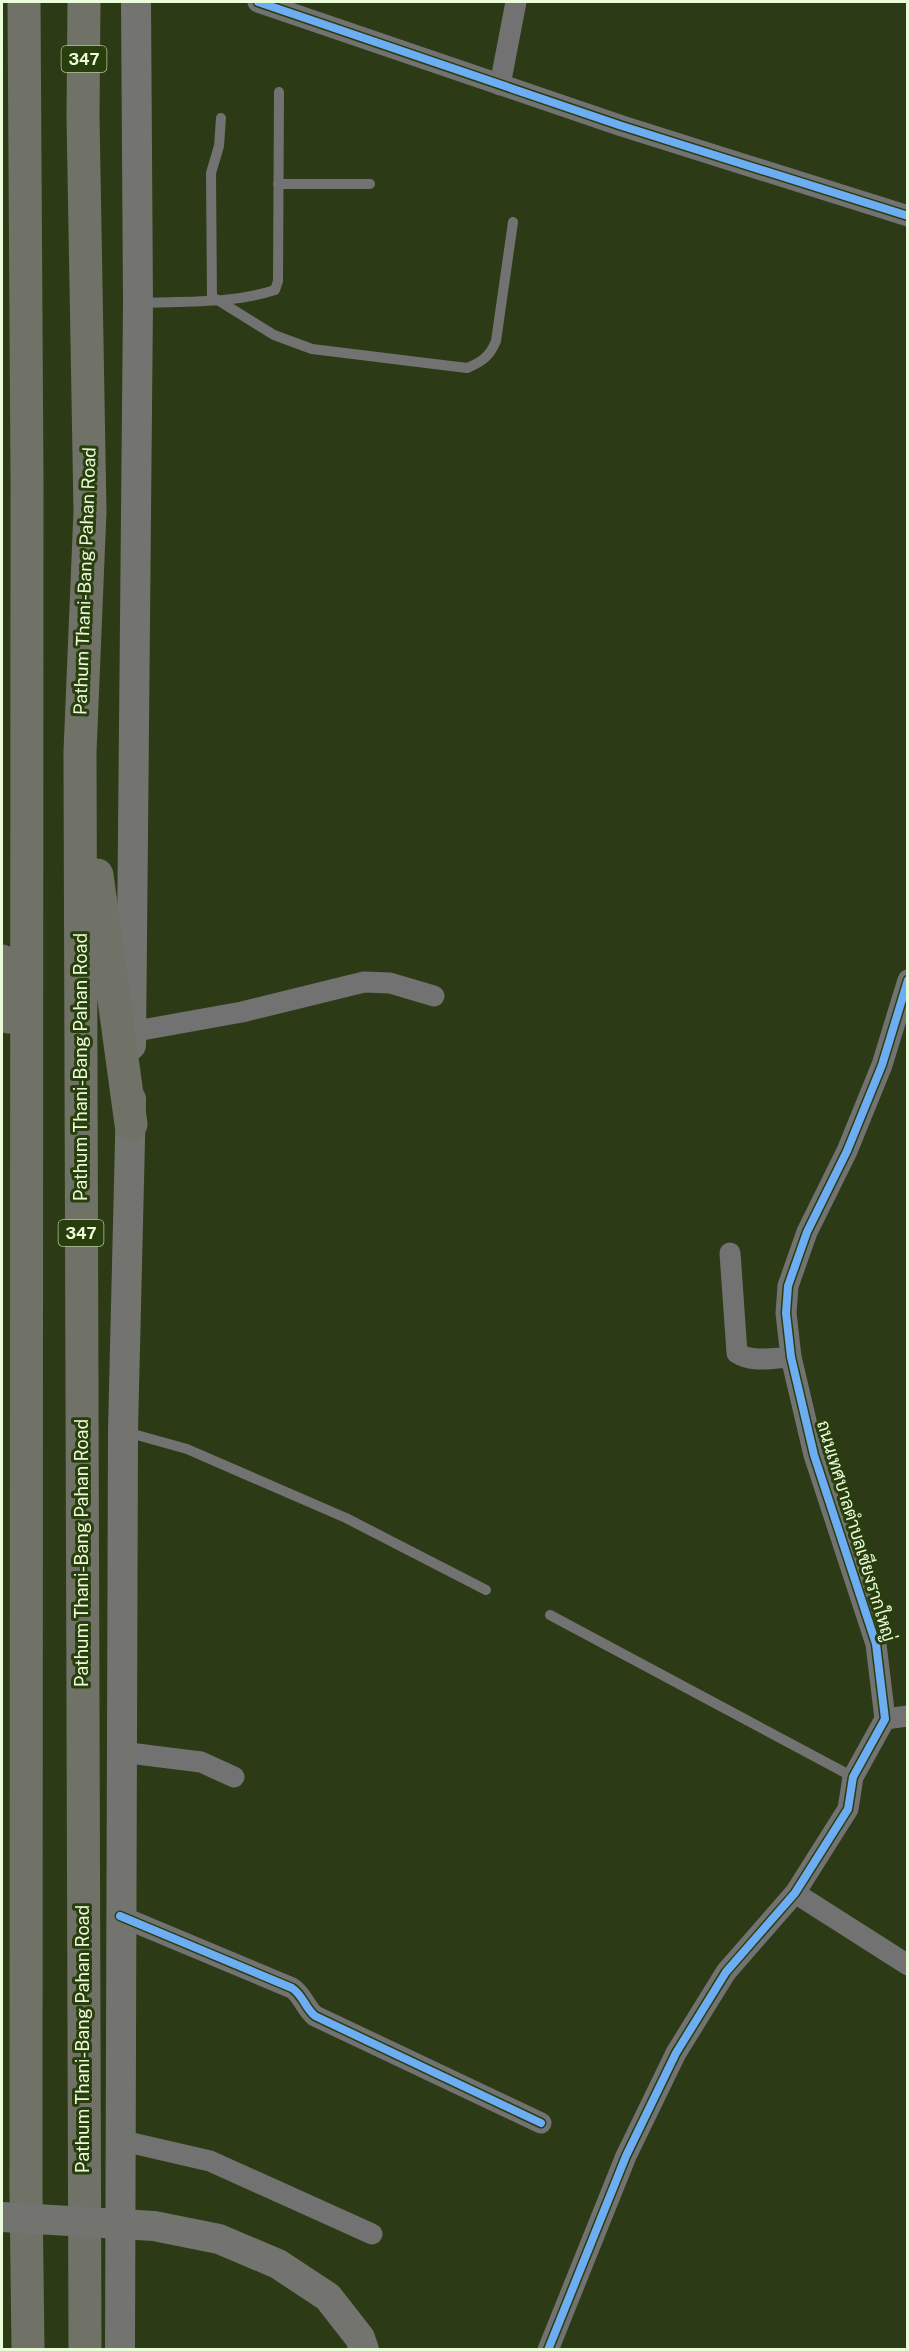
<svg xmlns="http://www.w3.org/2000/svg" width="909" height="2351" font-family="'Public Sans',Sarabun,sans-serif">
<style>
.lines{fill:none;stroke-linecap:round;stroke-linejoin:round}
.lane{stroke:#737272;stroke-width:10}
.street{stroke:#737272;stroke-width:21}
.secondary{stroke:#73746f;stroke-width:30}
.primary{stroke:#707268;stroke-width:33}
.secondary-bridge{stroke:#73746f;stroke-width:30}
.cycleway-casing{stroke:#293e0d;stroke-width:11}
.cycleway{stroke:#6dadf4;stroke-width:8}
.labels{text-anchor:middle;stroke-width:6;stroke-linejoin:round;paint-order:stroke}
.shield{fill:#293e0d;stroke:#b1c39c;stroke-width:1.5}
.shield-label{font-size:16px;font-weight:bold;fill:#ebfcda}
.street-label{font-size:18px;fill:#ebfcda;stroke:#293e0d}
</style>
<rect width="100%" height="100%" fill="#2c3b15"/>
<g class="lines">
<path class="lane" d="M 278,184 L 370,184
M 216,299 L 274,335 L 312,349 L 467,368 C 482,362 490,356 496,341 L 513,222
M 212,300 L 211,173 L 219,146 L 221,118
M 138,303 C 182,301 232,304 275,290 L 278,281 L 279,92
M 126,1432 L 187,1449 L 346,1518 L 486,1590
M 550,1615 L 853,1777"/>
<path class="street" d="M 258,2 L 622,126 L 908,216
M 500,85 L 516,2
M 131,1032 L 242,1012 L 364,982 L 390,983 L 434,996
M 730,1253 L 737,1353 C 752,1363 774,1358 791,1357
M 885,1719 L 908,1716
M 121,1752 L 201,1762 L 234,1777
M 795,1893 L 908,1965
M 120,1916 L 292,1988 C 303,1995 305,2008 315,2016 L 541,2123
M 119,2140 L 210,2161 L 372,2234
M 548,2350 L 626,2156 L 676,2053 L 726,1972 L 795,1893 L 848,1809 L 853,1777 L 885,1719 L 876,1644 L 814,1455 L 791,1357 L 786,1313 L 788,1286 L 807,1232 L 847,1151 L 882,1065 L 908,980"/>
<path class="secondary" d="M 131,1045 L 138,303 L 136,2
M 120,2350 L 123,1431 L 131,1099"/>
<path class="primary" d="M 24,2 L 27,482 L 26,2192 L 28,2350
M 84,2 L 83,116 L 90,511 L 80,752 L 85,2350
M 97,875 L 131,1124
M 2,961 L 8,1017"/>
<path class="secondary-bridge" d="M 2,2217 L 154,2226 L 219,2239 L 278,2264 L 328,2297 L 360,2338 L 364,2350"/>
<defs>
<path id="cycleway" d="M 258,2 L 622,126 L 908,216
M 120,1916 L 292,1988 C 303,1995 305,2008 315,2016 L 541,2123
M 548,2350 L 626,2156 L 676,2053 L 726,1972 L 795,1893 L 848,1809 L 853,1777 L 885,1719 L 876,1644 L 814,1455 L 791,1357 L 786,1313 L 788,1286 L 807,1232 L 847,1151 L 882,1065 L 908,980"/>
</defs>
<use href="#cycleway" class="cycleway-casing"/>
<use href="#cycleway" class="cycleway"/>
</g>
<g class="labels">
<g class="shield">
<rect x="61.5" y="46" width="45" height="26" rx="4.5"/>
<rect x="58.5" y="1220" width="45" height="26" rx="4.5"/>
</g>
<g class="shield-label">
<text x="84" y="65">347</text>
<text x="81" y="1239">347</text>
</g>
<g class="street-label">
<text transform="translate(85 581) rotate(-88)" y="6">Pathum Thani-Bang Pahan Road</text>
<text transform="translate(81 1067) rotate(-90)" y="6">Pathum Thani-Bang Pahan Road</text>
<text transform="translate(856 1531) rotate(73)" y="6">ถนนเทศบาลตำบลเชียงรากใหญ่</text>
<text transform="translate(82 1553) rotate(-90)" y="6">Pathum Thani-Bang Pahan Road</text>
<text transform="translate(83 2039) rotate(-90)" y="6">Pathum Thani-Bang Pahan Road</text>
</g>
</g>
<rect width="909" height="2351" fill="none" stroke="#ebfcda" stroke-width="6"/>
</svg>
